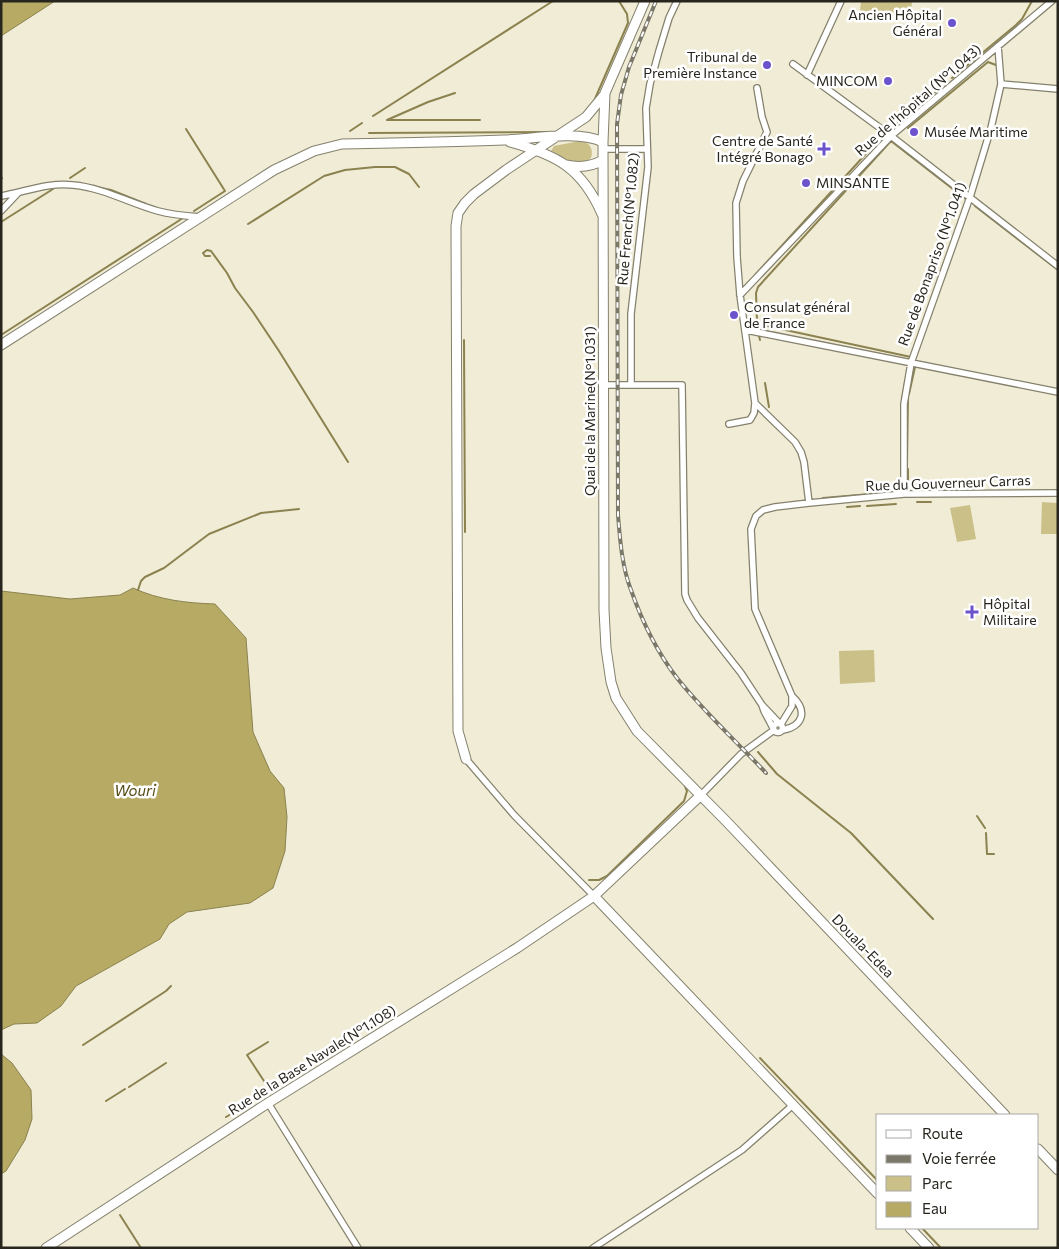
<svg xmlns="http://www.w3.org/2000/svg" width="1059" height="1249" font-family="Commissioner,sans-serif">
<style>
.green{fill:#cac088}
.water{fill:#b6aa65;stroke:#8b824f}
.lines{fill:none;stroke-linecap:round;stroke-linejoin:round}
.stream{stroke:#8b824f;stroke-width:2}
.street-casing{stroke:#84816d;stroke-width:8}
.secondary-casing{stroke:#84816d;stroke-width:11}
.street{stroke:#fff;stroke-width:5.5}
.secondary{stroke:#fff;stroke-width:9}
.rail-casing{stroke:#7b786a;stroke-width:4}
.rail{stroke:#fff;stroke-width:2;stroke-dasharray:5.5;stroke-linecap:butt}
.poi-dot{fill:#6c52cc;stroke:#fff;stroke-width:2}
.labels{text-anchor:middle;stroke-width:5;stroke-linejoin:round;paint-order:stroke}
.poi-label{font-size:14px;fill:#27251d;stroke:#fff;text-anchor:end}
.street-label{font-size:14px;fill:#27251d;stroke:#fff}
.water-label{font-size:15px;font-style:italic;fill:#554c16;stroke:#fff}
</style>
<rect width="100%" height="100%" fill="#f0ecd6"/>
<path class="green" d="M 861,1 L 912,1 L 911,14 L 860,11 Z
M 580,141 C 589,142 594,148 591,158 L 584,164 L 573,163 L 551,151 L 554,146 Z
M 1042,502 L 1057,503 L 1057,534 L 1041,534 Z
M 970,505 L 976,539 L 957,542 L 950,508 Z
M 874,650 L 875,682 L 840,684 L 839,651 Z"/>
<path class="water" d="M 1,1 L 55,1 L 1,36 Z
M 133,588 C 159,600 186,603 215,604 L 246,638 L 253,732 L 270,771 L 284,788 L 287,817 L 285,851 L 273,888 L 250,903 L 187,912 L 169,924 L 160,939 L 76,986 L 61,1006 L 37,1023 L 14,1024 L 1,1030 L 1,591 L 70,599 L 120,595 Z
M 1,1054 L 12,1063 L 31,1090 L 32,1119 L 25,1140 L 6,1171 L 1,1174 Z"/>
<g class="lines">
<path class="stream" d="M 952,78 L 1016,25 L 1022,19 L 1032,1
M 455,93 L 428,102 L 387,120 L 480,120
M 594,101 L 628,23 L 627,14 L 619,1
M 373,116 L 553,1
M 892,127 L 941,87
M 908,128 L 988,62 L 996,65
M 186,129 L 225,191 L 194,211
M 350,131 L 362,123
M 369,133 L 555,132
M 70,178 L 85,168
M 1,179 L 2,178
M 82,184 L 111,190 L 146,204
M 975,206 L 1058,270
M 1,222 L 53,189
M 248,224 L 324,176 L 345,170 L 375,167 L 395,167 L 409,174 L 419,187
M 210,256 L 205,256 L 203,253 L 207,250 L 211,251 L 227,273 L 235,288 L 253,312 L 279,351 L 348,462
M 755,275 L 885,133
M 757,320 L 756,293 L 758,287 L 891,141 L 967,200
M 762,325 L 911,357
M 1,335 L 183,218
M 464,340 L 465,532
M 760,340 L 759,336 L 764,336
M 765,383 L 769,407
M 909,394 L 915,367
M 902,400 L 905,383
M 907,464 L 908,398
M 908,469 L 908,491
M 823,498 L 882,493
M 917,502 L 931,502
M 867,506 L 896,504
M 847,507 L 860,506
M 138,590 L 141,581 L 145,577 L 164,568 L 209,534 L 261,513 L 299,509
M 758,752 L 777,774 L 851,833 L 933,919
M 977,816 L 985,828
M 986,833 L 987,854 L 994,854
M 589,880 L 599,880 L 607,876 L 684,801 L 687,791 L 684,784
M 83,1045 L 166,991 L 171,986
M 760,1058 L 878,1181
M 264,1081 L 247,1055 L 268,1042
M 129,1087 L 166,1063
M 106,1101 L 125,1089
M 246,1104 L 288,1078
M 226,1117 L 241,1108
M 120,1215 L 141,1248
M 922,1228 L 941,1248"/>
<defs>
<path id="street" d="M 793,64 L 891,136 L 1058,266
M 807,75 L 841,1
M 1001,84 L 1058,89
M 757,88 L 762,117 L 767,132 L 743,181 L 736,203 L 737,257 L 740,295 L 755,403 L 795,442 L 801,452 L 804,462 L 809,503
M 603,149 L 647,149
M 1,196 C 25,192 48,182 73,185 C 104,188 129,203 158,211 C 172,215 186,216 200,217
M 1,211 L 18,193
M 740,295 L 891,136 L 1052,1
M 746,330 L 1058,392
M 604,385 L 682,385 L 685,594 L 687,600 L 698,618 L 741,673 L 762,705 L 779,723
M 631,385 L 631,314 L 648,167 L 646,108 L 650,84 L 659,51 L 669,18 L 677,1
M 729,424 L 750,420 L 754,413 L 755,403
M 904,494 L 904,404 L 911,363 L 970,197 L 991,128 L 1001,84 L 998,46
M 762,705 L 764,711 L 773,728
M773.5 728a4.5 4.5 0 1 1 9 0a4.5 4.5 0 1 1-9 0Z
M 781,724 L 792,706 L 792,696
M 783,730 C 803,726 808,711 792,696 L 755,609 L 751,529 L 756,516 L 763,510 L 775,507 L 809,503 L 904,494 L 1058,493
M 466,759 L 514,815 L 594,896
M 701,795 L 741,754 L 774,730
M 268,1103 L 358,1248
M 593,1248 L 742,1150 L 793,1105"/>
<path id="secondary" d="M 645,1 L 605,93 L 603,142 L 604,610 L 606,648 L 611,682 L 616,698 L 637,731 L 726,821 L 1005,1115
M 510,142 C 557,155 582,168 602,214
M 566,165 C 580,168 591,167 603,160
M 1,345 L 274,170 L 314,151 L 342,144 C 396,143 450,142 504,140 C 533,139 577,130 603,142
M 466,759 L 458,731 L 456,226 L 458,213 L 465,203 L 474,194 L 506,170 L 586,117 L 605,94
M 594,896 L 878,1194
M 1038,1149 L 1058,1170
M 910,1228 L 929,1248
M 46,1248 L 268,1103 L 517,948 L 594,896 L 701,795"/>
</defs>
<use href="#street" class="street-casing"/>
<use href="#secondary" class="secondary-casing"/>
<use href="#street" class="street"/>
<use href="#secondary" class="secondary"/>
<defs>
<path id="rail" d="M 656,1 L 629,67 L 621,95 L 617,124 L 618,515 C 620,540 622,567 631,590 C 642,621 657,652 677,678 C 704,712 737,742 766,773"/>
</defs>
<use href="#rail" class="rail-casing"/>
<use href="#rail" class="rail"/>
</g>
<g class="poi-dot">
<circle cx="952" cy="23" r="5"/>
<circle cx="767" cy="65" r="5"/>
<circle cx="888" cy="81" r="5"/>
<circle cx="914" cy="132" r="5"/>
<path d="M821.5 141.5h5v5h5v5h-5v5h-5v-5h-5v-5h5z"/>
<circle cx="806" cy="183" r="5"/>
<circle cx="734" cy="315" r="5"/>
<path d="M969.5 604.5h5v5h5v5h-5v5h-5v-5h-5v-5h5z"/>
</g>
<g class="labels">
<g class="poi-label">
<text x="942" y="20">Ancien Hôpital<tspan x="942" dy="16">Général</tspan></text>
<text x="757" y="62">Tribunal de<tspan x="757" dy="16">Première Instance</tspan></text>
<text x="878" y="86">MINCOM</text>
<text x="924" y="137" text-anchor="start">Musée Maritime</text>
<text x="813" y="146">Centre de Santé<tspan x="813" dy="16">Intégré Bonago</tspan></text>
<text x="816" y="188" text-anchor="start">MINSANTE</text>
<text x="744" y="312" text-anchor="start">Consulat général<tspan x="744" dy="16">de France</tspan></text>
<text x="983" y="609" text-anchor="start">Hôpital<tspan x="983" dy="16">Militaire</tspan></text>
</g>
<g class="street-label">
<text transform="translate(918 100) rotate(-41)" y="5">Rue de l'hôpital (N°1.043)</text>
<text transform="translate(628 219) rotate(-85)" y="5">Rue French(N°1.082)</text>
<text transform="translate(932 264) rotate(-70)" y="5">Rue de Bonapriso (N°1.041)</text>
<text transform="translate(590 411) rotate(-90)" y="5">Quai de la Marine(N°1.031)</text>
<text transform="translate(948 483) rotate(-2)" y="5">Rue du Gouverneur Carras</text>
<text transform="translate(863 946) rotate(46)" y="5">Douala-Edea</text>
<text transform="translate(312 1060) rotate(-32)" y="5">Rue de la Base Navale(N°1.108)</text>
</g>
<g class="water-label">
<text x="135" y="796">Wouri</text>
</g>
</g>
<rect width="1059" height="1249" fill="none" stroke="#27251d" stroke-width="5"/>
<rect x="876" y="1114" width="162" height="115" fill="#ffffff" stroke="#a9a8a5"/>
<rect x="886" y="1130" width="25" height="8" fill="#ffffff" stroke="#a9a8a5"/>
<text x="922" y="1139" font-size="15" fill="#27251d">Route</text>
<rect x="886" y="1155" width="25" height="8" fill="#7b786a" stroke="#a9a8a5"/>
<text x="922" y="1164" font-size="15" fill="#27251d">Voie ferrée</text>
<rect x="886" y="1176" width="25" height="15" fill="#cac088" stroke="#a9a8a5"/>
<text x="922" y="1189" font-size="15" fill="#27251d">Parc</text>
<rect x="886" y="1202" width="25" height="15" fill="#b6aa65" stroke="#a9a8a5"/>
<text x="922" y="1214" font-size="15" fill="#27251d">Eau</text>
</svg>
